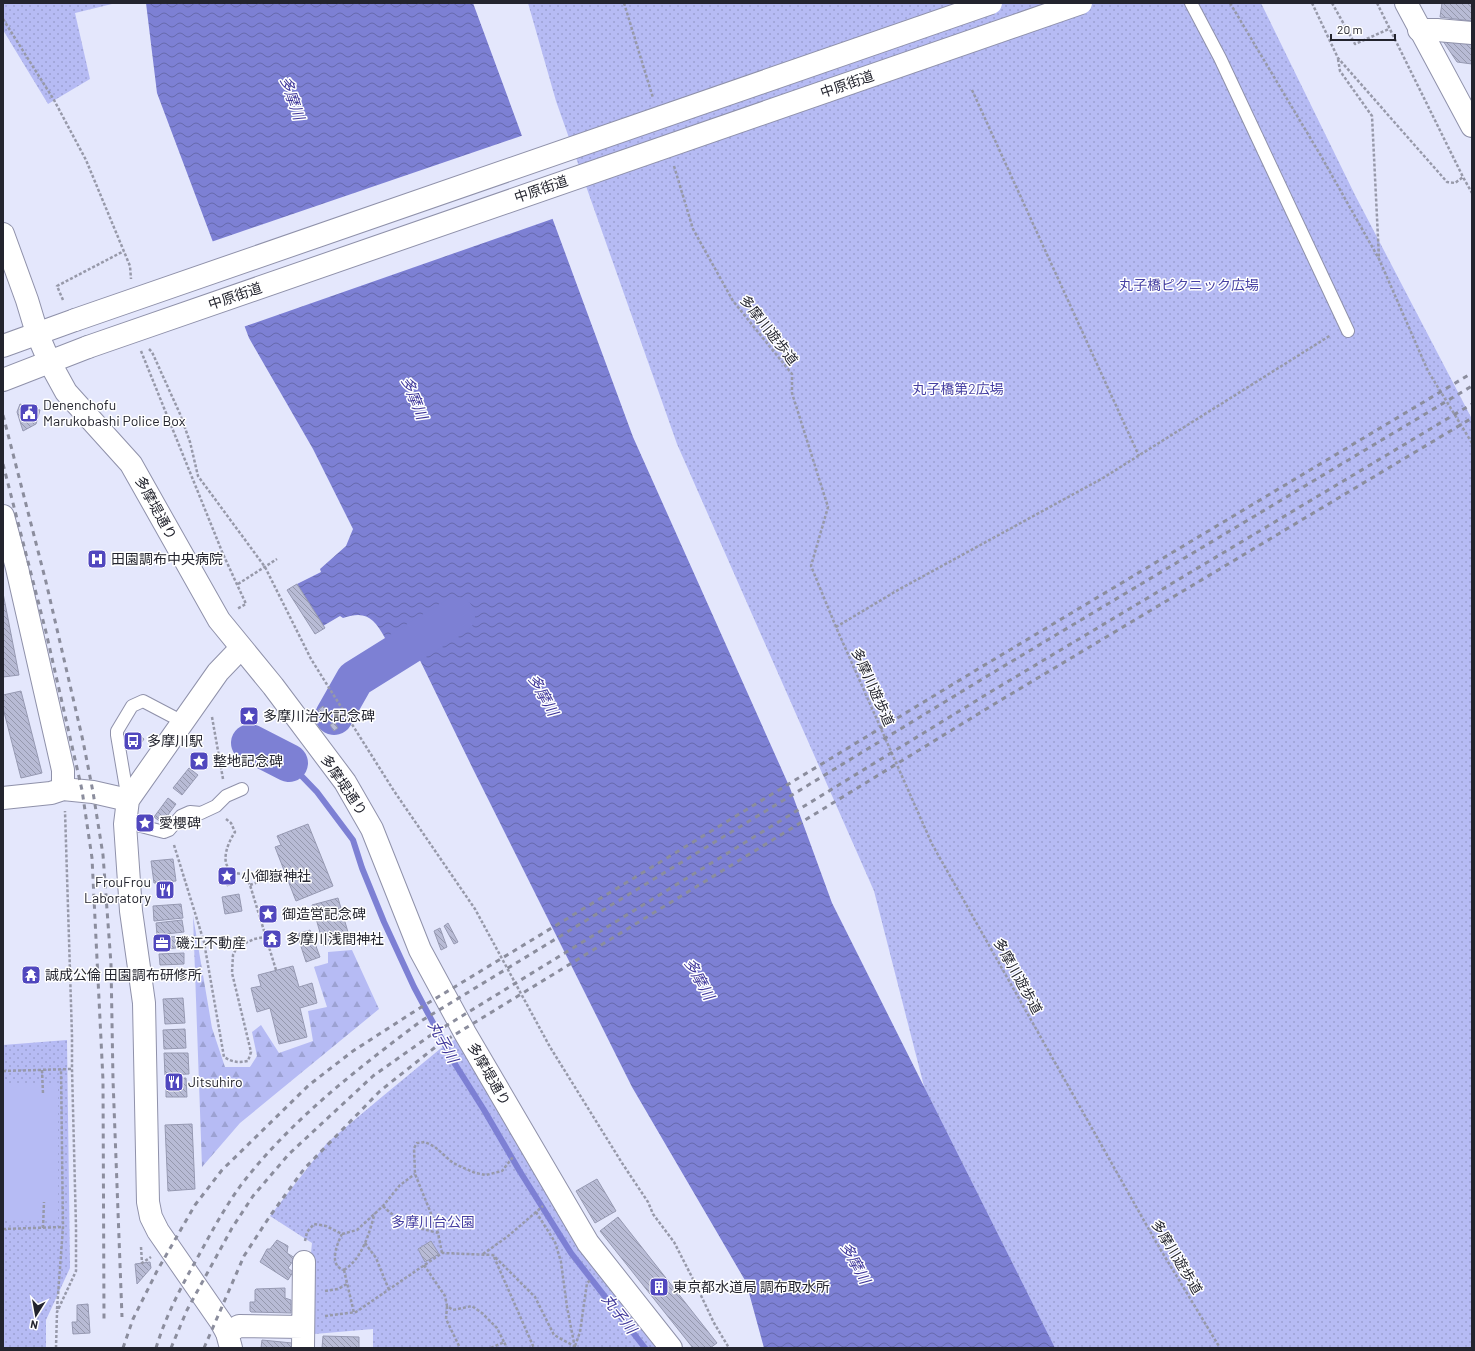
<svg xmlns="http://www.w3.org/2000/svg" width="1475" height="1351" font-family="Barlow,'Noto Sans JP',sans-serif">
<style>
.forest{fill:url(#forest-firs)}
.park{fill:url(#park-dots)}
.pitch{fill:#b6bbf4}
.water{fill:url(#water-waves)}
.pier{fill:#e4e7fc}
.lines{fill:none;stroke-linecap:round;stroke-linejoin:round}
.stream{stroke:#7d80d4;stroke-width:6}
.river{stroke:#7d80d4;stroke-width:38}
.building{fill:url(#building-back-hatch);stroke:#9699b2}
.lane-casing{stroke:#8f91aa;stroke-width:14}
.street-casing{stroke:#8f91aa;stroke-width:24}
.secondary-casing{stroke:#8f91aa;stroke-width:24}
.primary-casing{stroke:#8f91aa;stroke-width:24}
.path{stroke:#9799a9;stroke-width:2.5;stroke-dasharray:3 2;stroke-linecap:butt}
.lane{stroke:#fff;stroke-width:12}
.street{stroke:#fff;stroke-width:22}
.secondary{stroke:#fff;stroke-width:22}
.primary{stroke:#fff;stroke-width:22}
.rail{stroke:#8b8d9d;stroke-width:3;stroke-dasharray:5 5;stroke-linecap:butt}
.primary-bridge-casing{stroke:#8f91aa;stroke-width:24;stroke-linecap:butt}
.primary-bridge{stroke:#fff;stroke-width:22}
.labels{text-anchor:middle;stroke-width:3;stroke-linejoin:round;paint-order:stroke}
.street-label{font-size:14px;fill:#23242e;stroke:#fff}
.park-label{font-size:14px;fill:#453fa2;stroke:#fff}
.poi-label{font-size:14px;fill:#23242e;stroke:#fff;text-anchor:start}
.water-label{font-size:15px;font-style:italic;fill:#3f379a;stroke:#fff}
</style>
<defs>
<pattern id="forest-firs" width="22" height="20" patternUnits="userSpaceOnUse"><rect width="22" height="20" fill="#b6bbf4"/><path d="M5 1l3.5 6h-7zM16 11l3.5 6h-7z" fill="#9ca1d2"/></pattern>
<pattern id="park-dots" width="8" height="8" patternUnits="userSpaceOnUse"><rect width="8" height="8" fill="#b6bbf4"/><path d="M2 2h.1M6 6h.1" fill="none" stroke="#9ca1d2" stroke-width="1.8" stroke-linecap="round"/></pattern>
<pattern id="water-waves" width="16" height="10" patternUnits="userSpaceOnUse"><rect width="16" height="10" fill="#7d80d4"/><path d="M0 5q4-4 8 0t8 0" fill="none" stroke="#6669ac"/></pattern>
<pattern id="building-back-hatch" width="6" height="6" patternUnits="userSpaceOnUse"><rect width="6" height="6" fill="#b8bbd5"/><path d="M-1 5l2 2M0 0l6 6M5-1l2 2" fill="none" stroke="#9598ad"/></pattern>
</defs>
<rect width="100%" height="100%" fill="#e4e7fc"/>
<path class="forest" d="M 193,916 L 212,1028 L 225,1067 L 250,1067 L 257,1056 L 252,1032 L 261,1025 L 279,1053 L 313,1041 L 308,1011 L 327,1007 L 314,967 L 328,963 L 328,952 L 352,950 L 379,1009 L 240,1123 L 202,1167 Z"/>
<path class="park" d="M 3,3 L 112,3 L 112,4 L 75,13 L 90,79 L 48,104 L 3,30 Z
M 528,3 L 1261,3 L 1355,195 L 1472,419 L 1472,1348 L 991,1348 L 874,891 L 677,444 L 556,101 Z
M 465,1033 L 588,1243 L 671,1348 L 373,1348 L 373,1329 L 303,1335 L 312,1243 L 270,1216 L 327,1143 L 383,1096 L 440,1049 Z
M 67,1040 L 70,1268 L 46,1320 L 46,1348 L 3,1348 L 3,1045 Z"/>
<path class="pitch" d="M 3,1083 L 58,1083 L 58,1221 L 3,1221 Z"/>
<path class="water" d="M 146,3 L 473,3 L 633,437 L 790,788 L 832,903 L 1055,1348 L 764,1348 L 746,1282 L 632,1087 L 472,767 L 412,644 L 385,638 C 374,618 366,610 343,618 L 340,616 L 323,626 L 297,584 L 321,572 L 320,569 L 346,546 L 353,529 L 313,449 L 249,338 L 157,93 Z"/>
<path class="pier" d="M 524,135 L 555,218 L 243,327 L 211,242 Z"/>
<g class="lines">
<path class="stream" d="M 293,755 L 289,763 L 317,792 L 353,840 L 362,868 L 384,922 L 414,987 L 455,1064 L 484,1110 L 519,1170 L 571,1253 L 645,1348"/>
<path class="river" d="M 334,716 L 355,679 L 456,616
M 250,743 L 289,763"/>
</g>
<path class="building" d="M 1442,3 L 1472,3 L 1472,21 L 1440,17 Z
M 1441,38 L 1472,40 L 1472,64 L 1457,62 Z
M 20,404 L 40,410 L 36,424 L 23,431 L 17,412 Z
M 297,584 L 325,628 L 315,634 L 287,590 Z
M 3,593 L 19,675 L 3,677 Z
M 21,691 L 42,773 L 21,778 L 3,708 L 3,695 Z
M 323,706 L 328,712 L 323,716 L 318,710 Z
M 334,722 L 338,728 L 334,731 L 330,725 Z
M 138,734 L 144,739 L 137,749 L 131,744 Z
M 189,768 L 198,775 L 182,795 L 173,788 Z
M 168,798 L 176,804 L 162,823 L 154,817 Z
M 308,824 L 333,886 L 296,901 L 275,847 L 281,845 L 277,836 Z
M 173,859 L 176,881 L 154,883 L 151,861 Z
M 231,873 L 233,884 L 227,886 L 224,875 Z
M 239,894 L 242,911 L 225,914 L 222,897 Z
M 338,898 L 350,939 L 324,946 L 312,905 Z
M 181,904 L 183,918 L 154,921 L 153,906 Z
M 182,920 L 184,932 L 157,935 L 156,923 Z
M 448,923 L 458,942 L 454,944 L 444,926 Z
M 440,928 L 447,947 L 441,950 L 434,931 Z
M 310,930 L 320,957 L 306,962 L 297,934 Z
M 183,936 L 184,947 L 158,950 L 157,938 Z
M 184,953 L 184,964 L 160,965 L 159,954 Z
M 293,966 L 299,987 L 312,983 L 317,1003 L 300,1008 L 307,1037 L 279,1044 L 270,1008 L 257,1012 L 251,988 L 261,986 L 258,975 Z
M 183,998 L 185,1023 L 165,1024 L 163,999 Z
M 185,1029 L 186,1048 L 164,1049 L 163,1030 Z
M 164,1053 L 188,1053 L 189,1074 L 165,1075 Z
M 186,1078 L 187,1097 L 166,1097 L 166,1079 Z
M 192,1124 L 195,1189 L 168,1191 L 165,1125 Z
M 597,1179 L 616,1211 L 595,1223 L 576,1191 Z
M 618,1217 L 717,1343 L 710,1348 L 693,1348 L 600,1231 Z
M 277,1240 L 288,1246 L 287,1253 L 295,1258 L 288,1268 L 293,1272 L 288,1280 L 260,1262 L 267,1249 L 270,1249 Z
M 431,1241 L 439,1254 L 425,1262 L 418,1249 Z
M 150,1262 L 151,1268 L 137,1284 L 135,1264 Z
M 285,1288 L 285,1298 L 291,1300 L 291,1313 L 251,1312 L 250,1311 L 250,1302 L 255,1302 L 255,1290 L 256,1289 Z
M 88,1304 L 90,1333 L 73,1334 L 72,1322 L 77,1322 L 77,1305 Z
M 323,1336 L 359,1337 L 359,1348 L 322,1348 Z
M 262,1340 L 292,1343 L 292,1348 L 261,1348 Z"/>
<g class="lines">
<defs>
<path id="lane" d="M 1191,3 L 1220,58 L 1348,331
M 128,800 L 117,735 L 117,731 L 132,706 L 143,701 L 183,722
M 125,824 L 137,825 L 164,832 L 169,830 L 181,816 L 190,812 L 201,813 L 216,806 L 226,796 L 242,789"/>
<path id="street" d="M 1419,30 L 1437,30 L 1472,33
M 3,516 L 17,568 L 63,770 L 63,789
M 3,798 L 51,793 L 63,789 L 93,792 L 128,800
M 227,1333 L 239,1326 L 303,1327
M 303,1348 L 304,1262"/>
<path id="secondary" d="M 231,1348 L 227,1333 L 221,1322 L 158,1231 L 151,1217 L 148,1202 L 144,1003 L 131,911 L 125,824 L 128,800 L 218,672 L 241,648"/>
<path id="primary" d="M 1406,3 L 1472,126
M 3,234 L 27,300 L 37,333 L 49,361 L 66,392 L 131,464 L 219,620 L 273,686 L 345,782 L 372,829 L 420,950 L 465,1033 L 588,1243 L 671,1348
M 3,346 L 75,320
M 3,380 L 88,347"/>
</defs>
<use href="#lane" class="lane-casing"/>
<use href="#street" class="street-casing"/>
<use href="#secondary" class="secondary-casing"/>
<use href="#primary" class="primary-casing"/>
<path class="path" d="M 624,3 L 653,98
M 1230,3 L 1321,156 L 1379,259 L 1428,371 L 1472,443
M 1312,3 L 1338,58 L 1447,182 L 1455,183 L 1463,177
M 1332,3 L 1355,44 L 1389,29
M 1377,3 L 1463,177 L 1472,193
M 3,19 L 54,100 L 86,160 L 130,266 L 131,279
M 1338,59 L 1340,71 L 1372,116 L 1379,258
M 972,90 L 1139,456
M 674,166 L 693,229 L 733,301 L 792,374 L 792,393 L 828,507 L 811,566 L 836,627 L 932,844 L 1156,1242 L 1220,1348
M 63,300 L 57,286 L 124,251
M 149,349 L 152,352 L 180,414 L 190,442 L 198,476 L 265,567 L 311,659 L 326,683 L 394,791 L 475,909 L 550,1047 L 622,1163 L 648,1202 L 653,1214 L 674,1242 L 695,1283 L 714,1323 L 729,1348
M 141,351 L 223,554 L 246,604 L 237,609
M 238,584 L 277,559
M 836,627 L 898,590 L 1103,478 L 1331,335
M 212,717 L 223,779
M 226,819 L 231,823 L 235,832 C 225,847 217,873 243,874 L 250,885 L 276,970
M 174,845 L 204,942 L 224,1057 C 232,1062 238,1063 248,1061 L 251,1052 L 232,973 L 233,955 L 237,947 L 254,939 L 265,937
M 250,885 L 284,873
M 42,1070 L 43,1094
M 3,1071 L 72,1069
M 383,1206 C 400,1223 415,1227 438,1233
M 536,1212 L 555,1242 L 561,1262 L 567,1307 L 575,1348
M 43,1228 L 44,1202
M 3,1229 L 63,1227
M 342,1234 C 337,1244 328,1266 344,1270
M 305,1241 L 307,1232 L 314,1224 L 326,1226 L 342,1234 L 357,1230 L 383,1206 L 400,1185 L 415,1174
M 365,1243 L 376,1258 L 389,1290
M 141,1247 L 142,1263 L 151,1257
M 442,1253 L 438,1233 L 430,1211 L 415,1174 L 414,1148 L 417,1143 L 425,1142 L 435,1147 L 453,1163 L 475,1173 L 486,1175 L 502,1171 L 513,1157
M 483,1254 L 507,1237 L 543,1206
M 494,1257 L 534,1348
M 424,1265 L 445,1296 L 447,1306 L 453,1310 L 472,1306 L 482,1313 L 497,1328 L 504,1342
M 344,1270 C 363,1258 369,1233 375,1213
M 344,1270 L 354,1313
M 325,1291 L 338,1289 L 347,1284
M 447,1306 L 446,1319 L 460,1348
M 57,1309 L 63,1227 L 61,1070
M 325,1316 L 356,1312 L 442,1253 L 493,1255 L 535,1297 L 554,1335 L 574,1346
M 575,1346 L 580,1332 L 587,1283 L 591,1280
M 56,1348 L 57,1312 L 76,1271 L 76,1227 L 72,1069 L 72,1036 L 65,811
M 491,1348 L 504,1342 L 507,1348"/>
<use href="#lane" class="lane"/>
<use href="#street" class="street"/>
<use href="#secondary" class="secondary"/>
<use href="#primary" class="primary"/>
<path class="rail" d="M 3,415 L 46,582 L 83,741 L 93,792 L 103,855 L 111,964 L 113,1080 L 122,1317
M 3,464 L 46,632 L 82,790 L 92,858 L 103,1080 L 104,1321
M 123,1348 L 133,1319 L 157,1271 L 195,1205 L 222,1170 L 309,1085 L 353,1051 L 415,1011 L 978,669 L 1472,373
M 156,1348 C 166,1315 182,1285 199,1255 C 212,1231 225,1207 241,1185 C 291,1120 356,1070 421,1021 L 984,678 L 1472,386
M 171,1348 L 187,1310 L 232,1228 L 253,1196 L 289,1154 L 373,1076 L 431,1035 L 992,691 L 1472,404
M 204,1348 L 244,1256 L 270,1216 L 304,1169 L 380,1091 L 438,1045 L 996,703 L 1472,418"/>
<defs>
<path id="primary-bridge" d="M 75,320 L 991,3
M 88,347 L 1081,3"/>
</defs>
<use href="#primary-bridge" class="primary-bridge-casing"/>
<use href="#primary-bridge" class="primary-bridge"/>
</g>
<defs>
<symbol id="civic-square" viewBox="-11 -11 22 22"><rect x="-9" y="-9" width="18" height="18" rx="4" fill="#5047be" stroke="#fff"/><path d="M-.6-6.5H3V-4.5H.6V-3L4-1V1h2V6H-6V1h2V-1L-.6-3ZM-1.2 2.5V6h2.4V2.5Z" fill="#fff"/></symbol>
<symbol id="hospital-square" viewBox="-11 -11 22 22"><rect x="-9" y="-9" width="18" height="18" rx="4" fill="#5047be" stroke="#fff"/><path d="M-5-5h3v3.5h4V-5h3V5h-3V1.5h-4V5h-3Z" fill="#fff"/></symbol>
<symbol id="sight-square" viewBox="-11 -11 22 22"><rect x="-9" y="-9" width="18" height="18" rx="4" fill="#5047be" stroke="#fff"/><path d="M0-6L1.8-2.2L6-1.7L2.9 1.2L3.7 5.4L0 3.3L-3.7 5.4L-2.9 1.2L-6-1.7L-1.8-2.2Z" fill="#fff"/></symbol>
<symbol id="bus-square" viewBox="-11 -11 22 22"><rect x="-9" y="-9" width="18" height="18" rx="4" fill="#5047be" stroke="#fff"/><path d="M-5-6H5V4H4V6H2V4H-2V6H-4V4H-5ZM-3.5-4V0h7V-4ZM-3.5 1.2v1.5H-2V1.2ZM2 1.2v1.5H3.5V1.2Z" fill="#fff"/></symbol>
<symbol id="restaurant-square" viewBox="-11 -11 22 22"><rect x="-9" y="-9" width="18" height="18" rx="4" fill="#5047be" stroke="#fff"/><path d="M-5-6h1v4h1v-4h1v4h1v-4h1v5L-1.5 .5V6h-2V.5L-5-1ZM5-6V6H3V1.5H1.5Q1.5-4 5-6Z" fill="#fff"/></symbol>
<symbol id="temple-square" viewBox="-11 -11 22 22"><rect x="-9" y="-9" width="18" height="18" rx="4" fill="#5047be" stroke="#fff"/><path d="M0-6L5-2H3V0L6.5 2.5H4V6H1.5V3h-3V6H-4V2.5H-6.5L-3 0V-2H-5Z" fill="#fff"/></symbol>
<symbol id="office-square" viewBox="-11 -11 22 22"><rect x="-9" y="-9" width="18" height="18" rx="4" fill="#5047be" stroke="#fff"/><path d="M-6-3h4V-5.5h4V-3h4V5H-6ZM-1-4.5V-3h2v-1.5ZM-6 0V1H6V0Z" fill="#fff"/></symbol>
<symbol id="building-square" viewBox="-11 -11 22 22"><rect x="-9" y="-9" width="18" height="18" rx="4" fill="#5047be" stroke="#fff"/><path d="M-4-6H4V6H1V3H-1V6H-4ZM-2.5-4.3h1.7v1.8h-1.7ZM.8-4.3h1.7v1.8H.8ZM-2.5-1h1.7V.8h-1.7ZM.8-1h1.7V.8H.8Z" fill="#fff"/></symbol>
</defs>
<g fill-rule="evenodd">
<use href="#civic-square" x="18" y="402" width="22" height="22"/>
<use href="#hospital-square" x="86" y="548" width="22" height="22"/>
<use href="#sight-square" x="238" y="705" width="22" height="22"/>
<use href="#bus-square" x="122" y="730" width="22" height="22"/>
<use href="#sight-square" x="188" y="750" width="22" height="22"/>
<use href="#sight-square" x="134" y="812" width="22" height="22"/>
<use href="#sight-square" x="216" y="865" width="22" height="22"/>
<use href="#restaurant-square" x="154" y="879" width="22" height="22"/>
<use href="#sight-square" x="257" y="903" width="22" height="22"/>
<use href="#temple-square" x="261" y="928" width="22" height="22"/>
<use href="#office-square" x="151" y="932" width="22" height="22"/>
<use href="#temple-square" x="20" y="964" width="22" height="22"/>
<use href="#restaurant-square" x="163" y="1071" width="22" height="22"/>
<use href="#building-square" x="648" y="1276" width="22" height="22"/>
</g>
<g class="labels">
<g class="street-label">
<text transform="translate(847 84) rotate(-19)" y="5">中原街道</text>
<text transform="translate(541 189) rotate(-19)" y="5">中原街道</text>
<text transform="translate(235 296) rotate(-19)" y="5">中原街道</text>
<text transform="translate(769 330) rotate(52)" y="5">多摩川遊歩道</text>
<text transform="translate(156 508) rotate(61)" y="5">多摩堤通り</text>
<text transform="translate(873 687) rotate(66)" y="5">多摩川遊歩道</text>
<text transform="translate(344 785) rotate(56)" y="5">多摩堤通り</text>
<text transform="translate(1018 976) rotate(61)" y="5">多摩川遊歩道</text>
<text transform="translate(489 1074) rotate(60)" y="5">多摩堤通り</text>
<text transform="translate(1177 1257) rotate(59)" y="5">多摩川遊歩道</text>
</g>
<g class="park-label">
<text x="1189" y="290">丸子橋ピクニック広場</text>
<text x="958" y="394">丸子橋第2広場</text>
<text x="433" y="1227">多摩川台公園</text>
</g>
<g class="poi-label">
<text x="43" y="410">Denenchofu<tspan x="43" dy="16">Marukobashi Police Box</tspan></text>
<text x="111" y="564">田園調布中央病院</text>
<text x="263" y="721">多摩川治水記念碑</text>
<text x="147" y="746">多摩川駅</text>
<text x="213" y="766">整地記念碑</text>
<text x="159" y="828">愛櫻碑</text>
<text x="241" y="881">小御嶽神社</text>
<text x="151" y="887" text-anchor="end">FrouFrou<tspan x="151" dy="16">Laboratory</tspan></text>
<text x="282" y="919">御造営記念碑</text>
<text x="286" y="944">多摩川浅間神社</text>
<text x="176" y="948">磯江不動産</text>
<text x="45" y="980">誠成公倫 田園調布研修所</text>
<text x="188" y="1087">Jitsuhiro</text>
<text x="673" y="1292">東京都水道局 調布取水所</text>
</g>
<g class="water-label">
<text transform="translate(292 98) rotate(71)" y="5">多摩川</text>
<text transform="translate(414 398) rotate(68)" y="5">多摩川</text>
<text transform="translate(543 695) rotate(61)" y="5">多摩川</text>
<text transform="translate(699 979) rotate(61)" y="5">多摩川</text>
<text transform="translate(443 1042) rotate(61)" y="5">丸子川</text>
<text transform="translate(855 1263) rotate(61)" y="5">多摩川</text>
<text transform="translate(619 1314) rotate(52)" y="5">丸子川</text>
</g>
</g>
<rect width="1475" height="1351" fill="none" stroke="#23242e" stroke-width="8"/>
<g transform="translate(36 1315) rotate(191)" stroke="#ffffff" stroke-width="3" paint-order="stroke">
<path d="M0-3L7 15L0 10L-7 15Z" fill="#23242e"/>
<text y="-6" font-size="11" font-weight="bold" text-anchor="middle" fill="#23242e">N</text>
</g>
<path d="M1331 34v6h64v-6" fill="none" stroke="#23242e" stroke-width="2"/>
<text x="1337" y="34" font-size="12" fill="#23242e" stroke="#ffffff" stroke-width="3" paint-order="stroke">20 m</text>
</svg>
